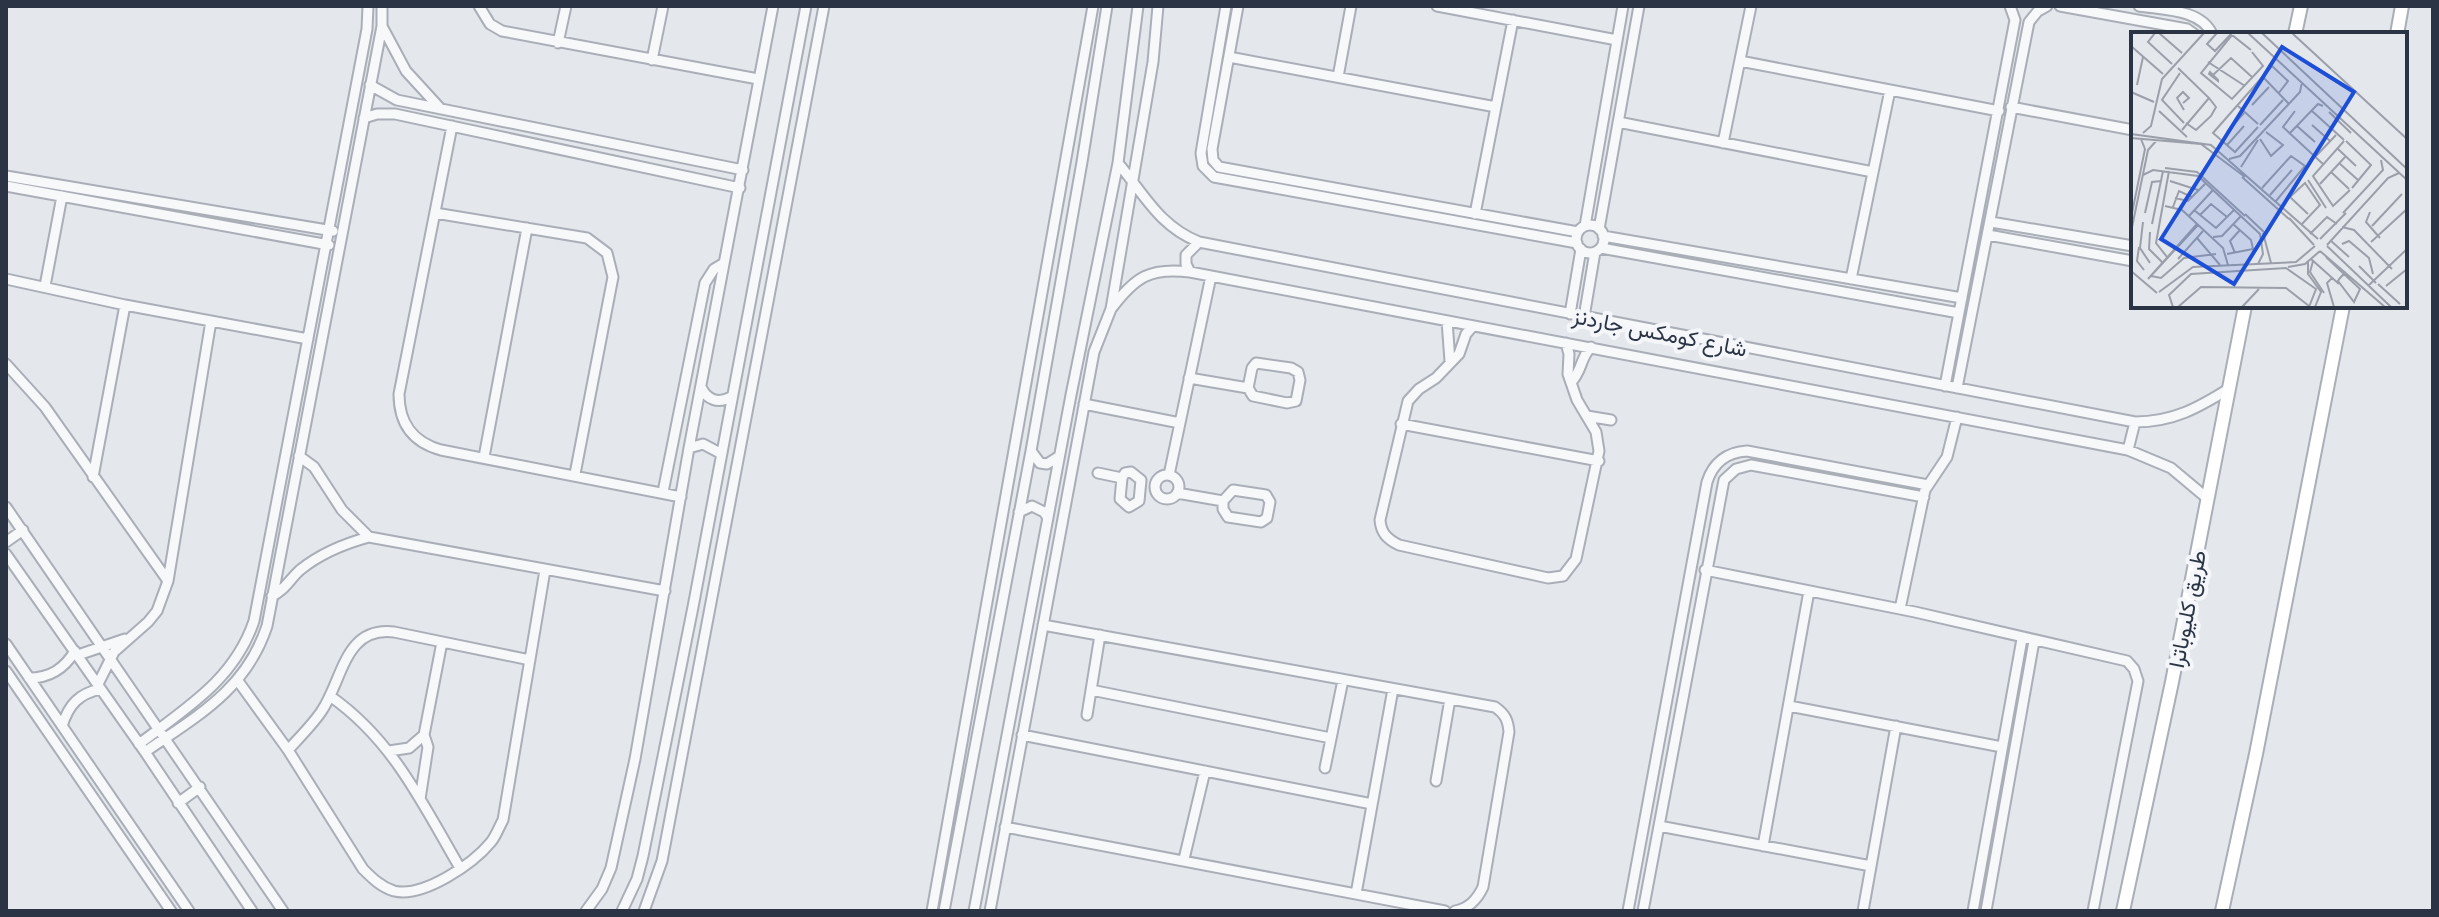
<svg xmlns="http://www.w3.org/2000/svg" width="2439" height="917" font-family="'Open Sans',Vazirmatn,sans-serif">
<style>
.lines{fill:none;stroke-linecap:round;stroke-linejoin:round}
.minor-casing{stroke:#a9aeb7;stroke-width:13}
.secondary-casing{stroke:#a9aeb7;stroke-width:16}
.minor{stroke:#f7f8fa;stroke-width:9}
.secondary{stroke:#fff;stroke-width:12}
.labels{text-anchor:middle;stroke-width:8;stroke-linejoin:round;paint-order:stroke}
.street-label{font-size:22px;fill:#2b3445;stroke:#f4f6f9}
.inset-road{fill:none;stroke:#9a9fa9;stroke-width:2}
.view{fill:#1d4ed8;fill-opacity:0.15;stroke:#1d4ed8;stroke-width:4}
.inset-edge{fill:none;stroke:#2b3445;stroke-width:4}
</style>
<rect width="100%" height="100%" fill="#e4e7ec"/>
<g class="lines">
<defs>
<path id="minor" d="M 479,6 L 490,24 L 502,31 L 758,79
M 1226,6 L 1201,153 L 1203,166 L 1214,177 L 1577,243
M 1238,6 L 1212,149 L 1213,160 L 1219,167 L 1578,232
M 1437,6 L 1617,40
M 2060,6 L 2187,29 L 2194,34
M 2139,6 C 2163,10 2201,9 2212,34
M 383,28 L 406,71 L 439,107
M 558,43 L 566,6
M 1229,57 L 1496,107
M 652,60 L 663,6
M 1740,61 L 1999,111
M 1338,77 L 1351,6
M 370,85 L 397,100 L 743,170
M 2011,107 L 2133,130
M 364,118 L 377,114 L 395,114 L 740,188
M 1618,122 L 1873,172
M 452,126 L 399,394 C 399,423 412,442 441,450 L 681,497
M 1723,143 L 1751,6
M 1118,163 C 1144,194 1159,226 1199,242 L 2135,422 C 2173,422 2198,408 2230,388
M 6,176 L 333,231
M 6,186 L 329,245
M 435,213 L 587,238 L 607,253 L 613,277 L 575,474
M 1475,214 L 1513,20
M 1991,222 L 2133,246
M1576 239a14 14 0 1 1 28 0a14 14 0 1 1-28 0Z
M 1585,226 L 1623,6
M 1599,229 L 1639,6
M 1988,235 L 2133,261
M 1603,236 L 1962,298
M 1601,248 L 1959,313
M 1190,272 L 1186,264 L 1186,255 L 1199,242
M 6,279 L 125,305 L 308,339
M 1851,279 L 1890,90
M 45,286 L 62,196
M 1111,309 C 1135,277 1150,267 1190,272 L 2128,450 L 2171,468 L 2208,499
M 1570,314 L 1581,249
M 1584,317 L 1595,252
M 1447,321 L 1450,361
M 1473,326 L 1466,334 L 1459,354 L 1436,378 L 1419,389 L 1408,401 L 1380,520 C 1381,533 1387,539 1399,545 L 1548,578 L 1563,576 L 1576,559 L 1599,451 L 1596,432 L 1577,400 L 1568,374 L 1569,354 L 1566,343
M 1256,363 L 1291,368 L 1298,372 L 1300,380 L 1296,401 L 1287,403 L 1253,396 L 1248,388 L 1252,368 Z
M 6,364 L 45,407 L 168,581
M 1189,378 L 1248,388
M 1571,382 C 1582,372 1580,358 1591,347
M 1945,386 L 2015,20 L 2010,6
M 701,387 C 707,400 718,404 731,397
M 1957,388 L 2029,22 L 2038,11 L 2047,6
M 1084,404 L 1180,423
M 1587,416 L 1611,420
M 1401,424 L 1599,461
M 689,448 L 703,444 L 720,453
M 2128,450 L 2135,422
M 1031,451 L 1040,463 L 1047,464 L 1058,457
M 299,456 L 314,467 L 342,510 L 369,537
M 484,457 L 527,228
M 1131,472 L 1141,480 L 1139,501 L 1129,507 L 1120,499 L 1122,478 L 1125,473 Z
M 1098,473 L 1122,478
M 1169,475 L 1211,276
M1155 487a12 12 0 1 1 24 0a12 12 0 1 1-24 0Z
M 93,477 L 125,305
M 1233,490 L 1266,495 L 1270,502 L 1267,518 L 1261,522 L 1228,517 L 1223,509 L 1223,501 Z
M 663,492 L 705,283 L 714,269 L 724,263
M 1177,493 L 1223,501
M 6,507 L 283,911
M 1019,512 L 1032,506 L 1044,512 L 1048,518
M 6,542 L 23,530
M 6,554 L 145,752 L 252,911
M 1705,570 L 1915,612 L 2127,661 L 2134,669 L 2138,681 L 2093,911
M 272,596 C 284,591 290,579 300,570 C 321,553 343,544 369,537 L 665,591
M 1900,609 L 1925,490 L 1947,457 L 1957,417
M 1043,625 L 1495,707 C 1505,714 1508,720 1509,732 L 1483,887 C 1477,900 1469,908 1455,911
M 6,644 L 189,911
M 78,655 L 125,639
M 6,671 L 171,911
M 29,678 C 50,678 64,669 75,651
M 238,681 L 288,750 L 363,869 C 372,878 381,887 394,891 C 423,898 473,864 491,842 C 496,836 499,827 503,820 L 545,570
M 98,684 L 114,652 L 148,622 L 157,611 L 168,581 L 211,321
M 1091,690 L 1331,738
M 330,696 C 393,740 422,803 460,868
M 1789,706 L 2002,747
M 1087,715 L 1100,635
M 62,726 C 69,704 79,694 100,689
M 1022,735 L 1372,804
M 139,744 C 186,708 234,680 254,621 L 367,29 L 368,6
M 288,750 C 299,738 312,725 321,712 C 343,680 344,626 394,632 L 530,660
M 389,751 L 409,748 L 424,735 L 442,642
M 145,752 C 197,716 246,690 267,626 L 382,26 L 382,6
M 1325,768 L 1343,680
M 1436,781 L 1450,699
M 420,799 L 428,747 L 424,735
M 178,803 L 200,787
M 1659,826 L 1871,866
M 1005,827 L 1445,911
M 1763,846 L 1809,591
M 1184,859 L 1205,771
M 1356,894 L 1393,689
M 586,911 L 602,889 L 611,868 L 635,759 L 689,448 L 773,6
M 622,911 L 637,879 L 643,856 L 693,607 L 806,6
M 644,911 L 662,861 L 824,6
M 932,911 L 1093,6
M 944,911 L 1031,451 L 1082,162 L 1107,6
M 974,911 L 1071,395 L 1118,163 L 1138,6
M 990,911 L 1094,352 L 1111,309 L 1153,62 L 1158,6
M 1628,911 L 1707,482 C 1713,463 1727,452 1747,451 L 1928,485
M 1643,911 L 1724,480 L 1736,469 L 1751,465 L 1924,497
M 1863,911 L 1896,726
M 1973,911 L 2022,639
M 1986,911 L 2034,641"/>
<path id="secondary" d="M 2295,34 L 2301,6
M 2397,34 L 2402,6
M 2123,911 L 2172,682 L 2245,306
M 2222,911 L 2256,754 L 2343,306"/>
</defs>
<use href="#minor" class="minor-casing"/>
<use href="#secondary" class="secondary-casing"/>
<use href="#minor" class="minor"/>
<use href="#secondary" class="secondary"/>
</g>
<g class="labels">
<g class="street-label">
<text transform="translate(1660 332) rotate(11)" y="8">شارع كومكس جاردنز</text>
<text transform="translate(2187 609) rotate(-79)" y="8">طريق كليوباترا</text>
</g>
</g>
<g transform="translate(2131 32)">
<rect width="276" height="276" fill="#e4e7ec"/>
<path class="inset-road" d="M 24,1 L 17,10 L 41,32M 28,1 L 51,21M 86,1 L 76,12 L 84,19 L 101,1M 117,1 L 276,148M 131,1 L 276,137M 161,1 L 276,107M 0,14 L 32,42M 120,18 L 101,3 L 70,41 L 101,67 L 132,34 L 121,20M 77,30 L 114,54M 47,36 L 78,66 L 51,98M 79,40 L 87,48 L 87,49 L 78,42 ZM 49,41 L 31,68 L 53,91M 82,43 L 100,26 L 121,45M 132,45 L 158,72M 6,53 L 12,25M 0,60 L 23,70M 52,71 L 58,66 L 52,60 L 46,66 L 53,78M 106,73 L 127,92M 121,73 L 138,55M 28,79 L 56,105M 164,79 L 152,95 L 192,132M 181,79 L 213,108M 198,80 L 220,101M 55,91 L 65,98 L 80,84 L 85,75 L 78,66M 129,93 L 152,68M 181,93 L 199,109M 166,94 L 184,110M 127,95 L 104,120 L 82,101 L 141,34 L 157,49 L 147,62M 96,100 L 113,81M 12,101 L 20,94 L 31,47 L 73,1M 159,101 L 187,72 L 192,74M 0,102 L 80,113 L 187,207M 0,106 L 70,112 L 114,145M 129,107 L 140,124 L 152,113 L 135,100M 213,109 L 182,144 L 202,174 L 219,158M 215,109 L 240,133 L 221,156M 96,113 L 113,94M 207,117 L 225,134M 185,124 L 205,103M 98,127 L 109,124 L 169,60 L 171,50M 208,131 L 227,148M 110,135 L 127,108M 34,136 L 66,140 L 114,184M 200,140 L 218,157M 12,143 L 22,138 L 67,144 L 129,202 L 132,222 L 127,232M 111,145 L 158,187M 177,148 L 195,176M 39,149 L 67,158M 189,152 L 215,124M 131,156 L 160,124 L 174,134 L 145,169M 139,163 L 161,138M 44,166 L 57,169 L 74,152M 34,174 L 51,178 L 92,216 L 97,233M 42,175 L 48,159 L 61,165M 63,178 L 85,196 L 103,178M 239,180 L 235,190 L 249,206M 14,181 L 21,150 L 30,149M 212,181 L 252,138 L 250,128M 114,182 L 134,201M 69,183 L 80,172 L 96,185M 58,184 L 82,158M 0,186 L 14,117 L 10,107M 158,186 L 183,213M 12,190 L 9,216 L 19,231M 21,192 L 32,139M 66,192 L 17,247 L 67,193M 171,192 L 189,173 L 174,151 L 159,165 L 177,182M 241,194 L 271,162M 211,195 L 223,198 L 261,237M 0,200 L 17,118 L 26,108M 19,200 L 18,217 L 31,230M 132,201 L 140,231M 179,202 L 196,185 L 206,192M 82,205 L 91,204 L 110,184M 66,206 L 89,233M 189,207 L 215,181M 199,208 L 218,225M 240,210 L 276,177M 211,212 L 218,209 L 238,226 L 242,242M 196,213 L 257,146 L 268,141M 196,214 L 260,275M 8,215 L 6,229 L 13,238M 189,219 L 254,275M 104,221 L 99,209 L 109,198M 96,222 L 122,217 L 120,208 L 102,192M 36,225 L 25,211 L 38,139M 195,225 L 213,242 L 229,257 L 223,270 L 207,249 L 209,246 L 215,240M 47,227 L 72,199M 180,227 L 208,252M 182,229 L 179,240 L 193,261M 177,230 L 177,242 L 190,260 L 184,275M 228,234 L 245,251M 157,235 L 174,232 L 189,219M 0,239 L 26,261M 20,244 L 30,246 L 53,226 L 85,222M 201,246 L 196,251 L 203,275M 247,252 L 269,272M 237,254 L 276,217M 255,254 L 276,237M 28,260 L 62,235 L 165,230 L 184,214M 42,275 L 38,263 L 60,242 L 155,236 L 185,257 L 178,275M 47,275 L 70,255 L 155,256 L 178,274M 111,275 L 128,257"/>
<path class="view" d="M 151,15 L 223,60 L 103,252 L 30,207 Z"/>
<rect width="276" height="276" class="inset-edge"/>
</g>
<rect width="2439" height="917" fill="none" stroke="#2b3445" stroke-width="16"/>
</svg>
